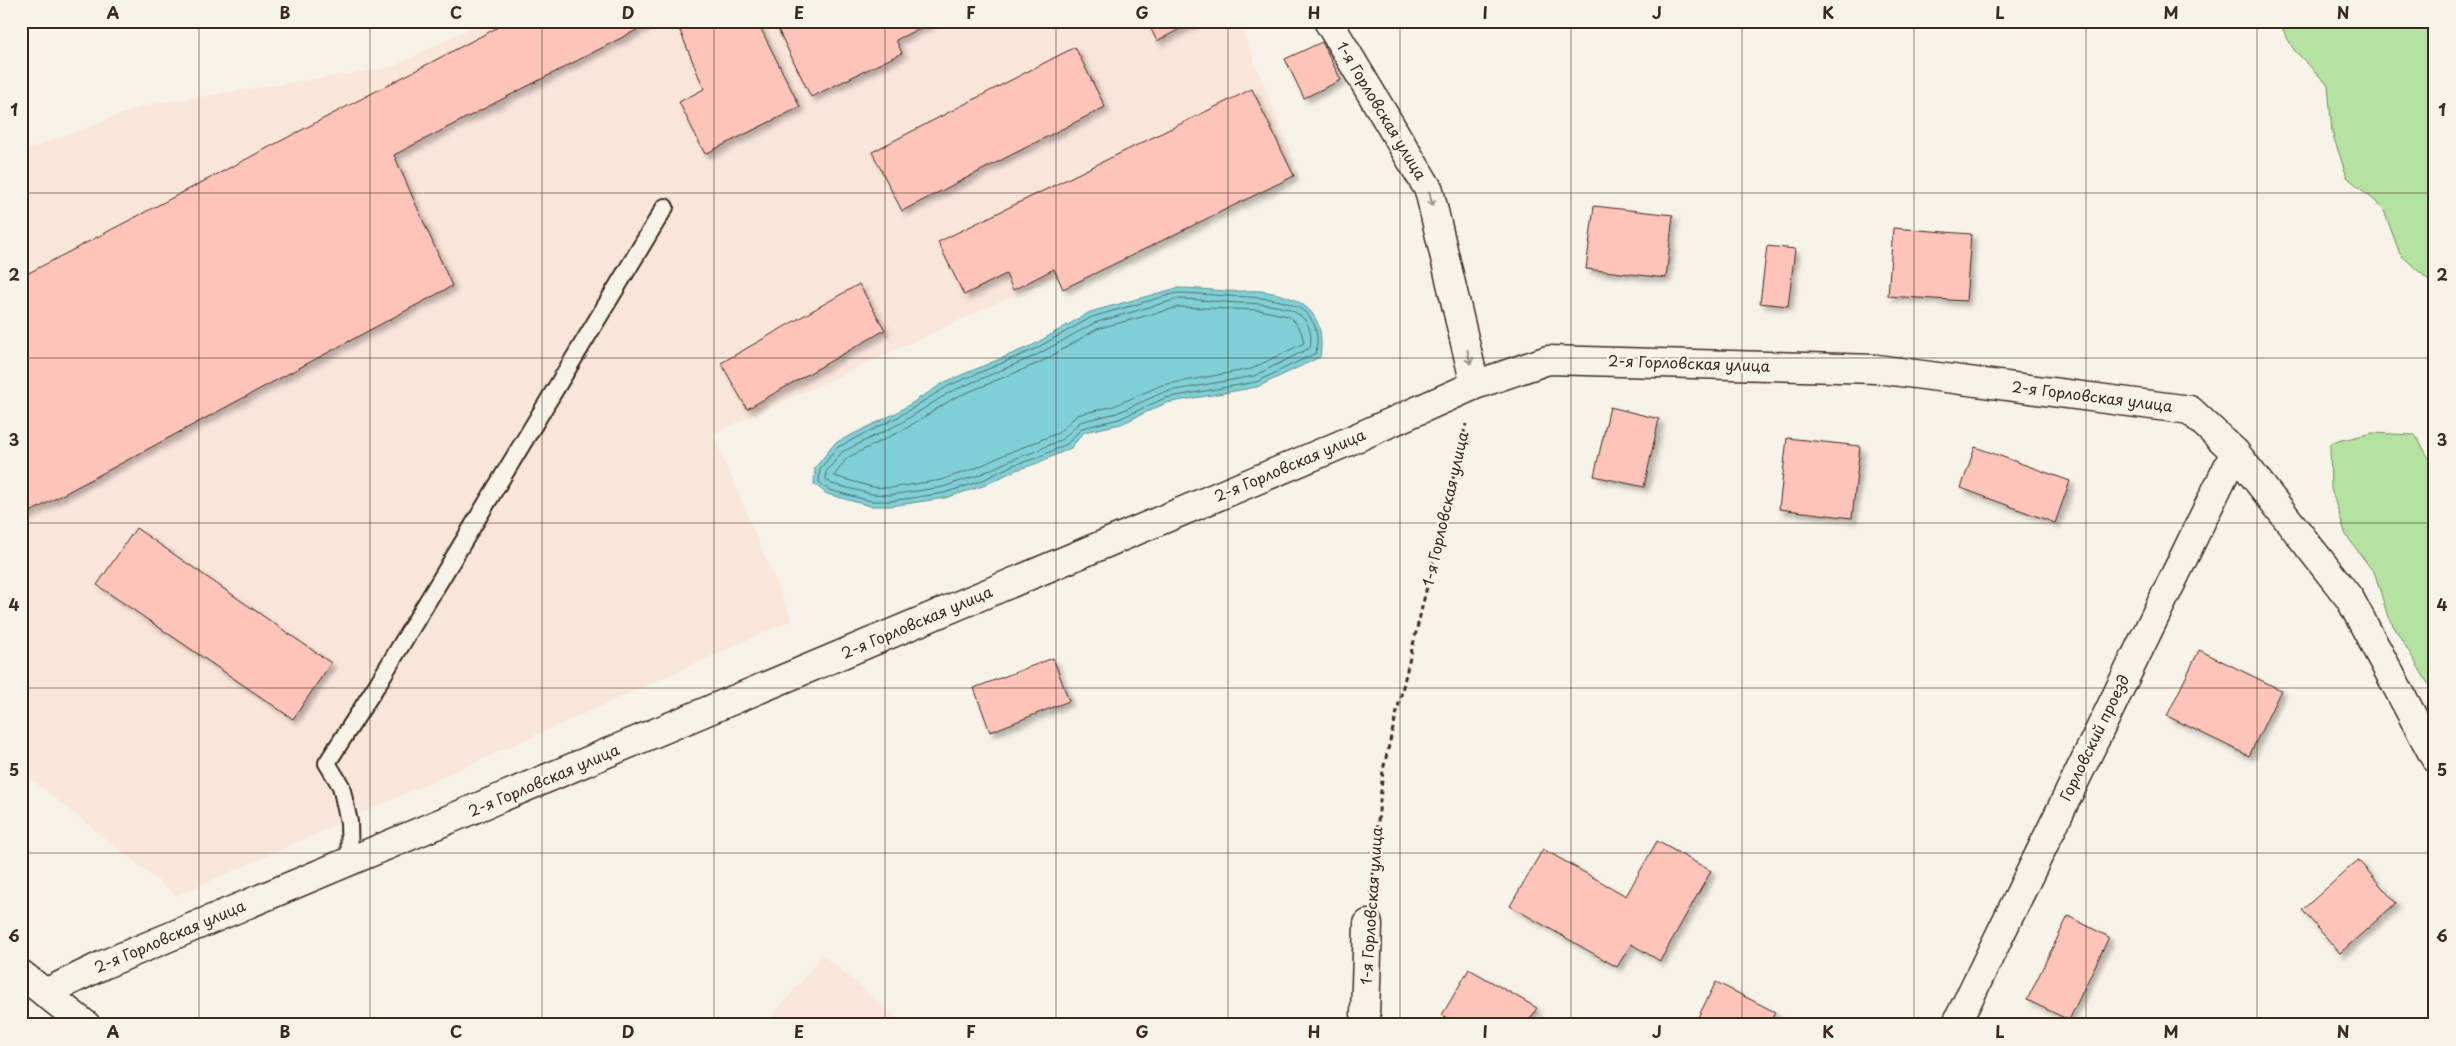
<svg xmlns="http://www.w3.org/2000/svg" width="2456" height="1046" font-family="'Playpen Sans',sans-serif">
<style>
.built{fill:#f9e5da}
.green{fill:#b4e2a1;stroke:#788660}
.water{fill:#7fd0d7;stroke:#648e8d}
.lines{fill:none;stroke-linecap:round;stroke-linejoin:round}
.shore{stroke:#566c68;stroke-width:1}
.building{fill:#fec3b9;stroke:#3b2a1e;filter:url(#shadow)}
.lane-casing{stroke:#3b2a1e;stroke-width:20}
.street-casing{stroke:#3b2a1e;stroke-width:31}
.secondary-casing{stroke:#3b2a1e;stroke-width:31}
.path{stroke:#3b2a1e;stroke-width:3;stroke-dasharray:5 4;stroke-linecap:butt}
.lane{stroke:#f7f3e8;stroke-width:16}
.street{stroke:#f7f3e8;stroke-width:28}
.secondary{stroke:#f7f3e8;stroke-width:28}
.oneway{stroke:#998e83}
.grid{fill:none;stroke:#3b2a1e;stroke-width:1;stroke-opacity:0.55}
.labels{text-anchor:middle;stroke-width:4.5;stroke-linejoin:round;paint-order:stroke}
.street-label{font-size:15px;fill:#3b2a1e;stroke:#f7f3e8}
.neatline{fill:none;stroke:#3b2a1e;stroke-width:2}
.grid-label{font-size:16px;text-anchor:middle;font-weight:bold;fill:#3b2a1e}
</style>
<defs>
<filter id="shadow"><feDropShadow dx="4.5" dy="4.5" stdDeviation="2.5" flood-color="#0004"/></filter>
</defs>
<rect width="100%" height="100%" fill="#f7f3e8"/>
<filter id="ink" filterUnits="userSpaceOnUse"><feTurbulence type="fractalNoise" baseFrequency=".02" numOctaves="2"/><feDisplacementMap in="SourceGraphic" scale="10" xChannelSelector="R" yChannelSelector="G"/><feConvolveMatrix kernelMatrix="1 2 1 2 8 2 1 2 1" color-interpolation-filters="sRGB"/></filter>
<g filter="url(#ink)">
<path class="built" d="M 484,21 L 1238,21 L 1296,165 L 713,434 L 792,620 L 177,896 L 21,771 L 21,152 L 147,105 L 393,67 Z
M 823,955 L 906,1025 L 765,1025 Z"/>
<path class="green" d="M 2278,21 L 2424,21 L 2435,46 L 2435,347 L 2432,331 L 2433,284 L 2400,254 L 2383,208 L 2347,177 L 2332,132 L 2328,85 L 2294,50 Z
M 2372,433 L 2415,435 L 2435,468 L 2435,695 L 2388,617 L 2375,574 L 2346,535 L 2331,489 L 2330,443 Z"/>
<path class="water" d="M 1177,288 C 1193,288 1210,290 1226,291 C 1238,292 1249,290 1261,291 C 1301,296 1327,312 1320,357 L 1257,387 L 1166,403 L 1121,424 L 1084,432 L 1071,448 L 1035,464 L 1016,470 L 983,486 L 945,498 L 891,506 L 870,506 L 827,494 L 814,484 L 815,468 L 835,443 L 896,413 L 945,382 L 1033,345 L 1090,312 Z"/>
<g class="lines">
<path class="shore" d="M 1177,293 C 1194,293 1211,295 1228,296 C 1266,298 1326,296 1316,353 L 1256,382 L 1165,398 L 1119,419 L 1082,428 L 1067,444 L 1034,459 L 1013,465 L 981,481 L 944,493 L 891,501 L 871,501 L 829,490 L 819,482 L 820,469 L 838,447 L 898,417 L 948,386 L 1035,349 L 1092,317 Z
M 1178,299 C 1194,299 1209,301 1225,302 C 1255,305 1319,298 1310,348 L 1254,376 L 1164,392 L 1117,413 L 1080,422 L 1063,439 L 1031,453 L 1011,460 L 979,475 L 943,487 L 890,495 L 872,494 L 832,484 L 826,479 L 826,472 L 842,452 L 901,423 L 950,392 L 1037,355 L 1094,323 Z
M 1179,307 L 1259,310 L 1288,316 L 1295,322 L 1301,331 L 1304,343 L 1251,369 L 1162,385 L 1114,406 L 1077,415 L 1058,433 L 1008,453 L 976,468 L 941,480 L 890,488 L 872,487 L 834,476 L 847,458 L 905,429 L 954,398 L 1041,362 L 1097,329 Z"/>
</g>
<path class="building" d="M 510,21 L 654,21 L 394,155 L 452,286 L 21,517 L 21,277 Z
M 676,21 L 757,21 L 800,107 L 705,154 L 679,102 L 704,89 Z
M 774,21 L 934,21 L 896,40 L 902,53 L 811,97 Z
M 1147,21 L 1195,21 L 1157,41 Z
M 1322,42 L 1341,80 L 1304,98 L 1285,59 Z
M 1075,47 L 1105,107 L 902,211 L 872,152 Z
M 1252,89 L 1294,176 L 1063,289 L 1054,269 L 1013,290 L 1006,274 L 964,295 L 938,242 Z
M 1594,206 L 1673,215 L 1666,278 L 1586,269 Z
M 1893,228 L 1971,234 L 1966,301 L 1888,296 Z
M 1767,246 L 1795,249 L 1788,306 L 1760,303 Z
M 859,284 L 885,330 L 747,409 L 721,363 Z
M 1610,407 L 1659,419 L 1644,487 L 1594,476 Z
M 1787,438 L 1860,446 L 1852,518 L 1779,509 Z
M 1975,447 L 2070,481 L 2055,523 L 1961,488 Z
M 136,528 L 331,663 L 293,719 L 97,585 Z
M 2199,650 L 2281,690 L 2249,756 L 2167,716 Z
M 1053,658 L 1069,701 L 990,732 L 974,688 Z
M 1657,841 L 1711,871 L 1660,961 L 1631,944 L 1617,967 L 1510,906 L 1543,849 L 1626,896 Z
M 2358,860 L 2396,903 L 2340,953 L 2302,910 Z
M 2068,916 L 2109,937 L 2069,1020 L 2027,1000 Z
M 1469,969 L 1537,1008 L 1527,1025 L 1458,1025 L 1442,1015 Z
M 1716,982 L 1775,1012 L 1769,1025 L 1694,1025 Z"/>
<g class="lines">
<defs>
<path id="lane" d="M 350,862 L 349,822 L 341,786 L 327,763 L 377,685 L 665,207"/>
<path id="street" d="M 1328,21 L 1429,190 L 1475,385
M 45,993 L 105,964 L 1340,445 L 1475,385 L 1548,360 L 1877,369 L 2190,410 L 2235,452 L 2350,599 L 2435,758
M 1368,1025 L 1365,1014 L 1368,924
M 1956,1025 L 2235,452"/>
<path id="secondary" d="M 21,974 L 86,1025"/>
</defs>
<use href="#lane" class="lane-casing"/>
<use href="#street" class="street-casing"/>
<use href="#secondary" class="secondary-casing"/>
<path class="path" d="M 1371,893 L 1383,770 L 1466,424"/>
<use href="#lane" class="lane"/>
<use href="#street" class="street"/>
<use href="#secondary" class="secondary"/>
</g>
<defs><path id="oneway-shaft" d="M-6 0H5M1.5-3L5.5 0L1.5 3" fill="none" stroke-width="1.6" stroke-linecap="round" stroke-linejoin="round" transform="scale(1.25)"/></defs>
<g class="oneway">
<use href="#oneway-shaft" transform="translate(1431 199) rotate(77)"/>
<use href="#oneway-shaft" transform="translate(1469 357) rotate(77)"/>
</g>
</g>
<path class="grid" d="M 199,21 L 199,1025M 370,21 L 370,1025M 542,21 L 542,1025M 714,21 L 714,1025M 885,21 L 885,1025M 1056,21 L 1056,1025M 1228,21 L 1228,1025M 1400,21 L 1400,1025M 1571,21 L 1571,1025M 1742,21 L 1742,1025M 1914,21 L 1914,1025M 2086,21 L 2086,1025M 2257,21 L 2257,1025M 21,193 L 2435,193M 21,358 L 2435,358M 21,523 L 2435,523M 21,688 L 2435,688M 21,853 L 2435,853"/>
<g class="labels">
<g class="street-label">
<text transform="translate(1381 111) rotate(59)" y="5">1-я Горловская улица</text>
<text transform="translate(1689 364) rotate(2)" y="5">2-я Горловская улица</text>
<text transform="translate(2092 397) rotate(7)" y="5">2-я Горловская улица</text>
<text transform="translate(1290 466) rotate(-23)" y="5">2-я Горловская улица</text>
<text transform="translate(1446 509) rotate(-77)" y="5">1-я Горловская улица</text>
<text transform="translate(917 623) rotate(-23)" y="5">2-я Горловская улица</text>
<text transform="translate(2095 738) rotate(-64)" y="5">Горловский проезд</text>
<text transform="translate(544 781) rotate(-23)" y="5">2-я Горловская улица</text>
<text transform="translate(1372 906) rotate(-86)" y="5">1-я Горловская улица</text>
<text transform="translate(170 937) rotate(-23)" y="5">2-я Горловская улица</text>
</g>
</g>
<rect width="2456" height="1046" fill="none" stroke="#f7f3e8" stroke-width="55"/>
<rect x="28" y="28" width="2400" height="990" class="neatline"/>
<g class="grid-label">
<text x="113" y="19">A</text>
<text x="285" y="19">B</text>
<text x="456" y="19">C</text>
<text x="628" y="19">D</text>
<text x="799" y="19">E</text>
<text x="971" y="19">F</text>
<text x="1142" y="19">G</text>
<text x="1314" y="19">H</text>
<text x="1485" y="19">I</text>
<text x="1657" y="19">J</text>
<text x="1828" y="19">K</text>
<text x="2000" y="19">L</text>
<text x="2171" y="19">M</text>
<text x="2343" y="19">N</text>
<text x="14" y="116">1</text>
<text x="2442" y="116">1</text>
<text x="14" y="281">2</text>
<text x="2442" y="281">2</text>
<text x="14" y="446">3</text>
<text x="2442" y="446">3</text>
<text x="14" y="611">4</text>
<text x="2442" y="611">4</text>
<text x="14" y="776">5</text>
<text x="2442" y="776">5</text>
<text x="14" y="942">6</text>
<text x="2442" y="942">6</text>
<text x="113" y="1038">A</text>
<text x="285" y="1038">B</text>
<text x="456" y="1038">C</text>
<text x="628" y="1038">D</text>
<text x="799" y="1038">E</text>
<text x="971" y="1038">F</text>
<text x="1142" y="1038">G</text>
<text x="1314" y="1038">H</text>
<text x="1485" y="1038">I</text>
<text x="1657" y="1038">J</text>
<text x="1828" y="1038">K</text>
<text x="2000" y="1038">L</text>
<text x="2171" y="1038">M</text>
<text x="2343" y="1038">N</text>
</g>
</svg>
